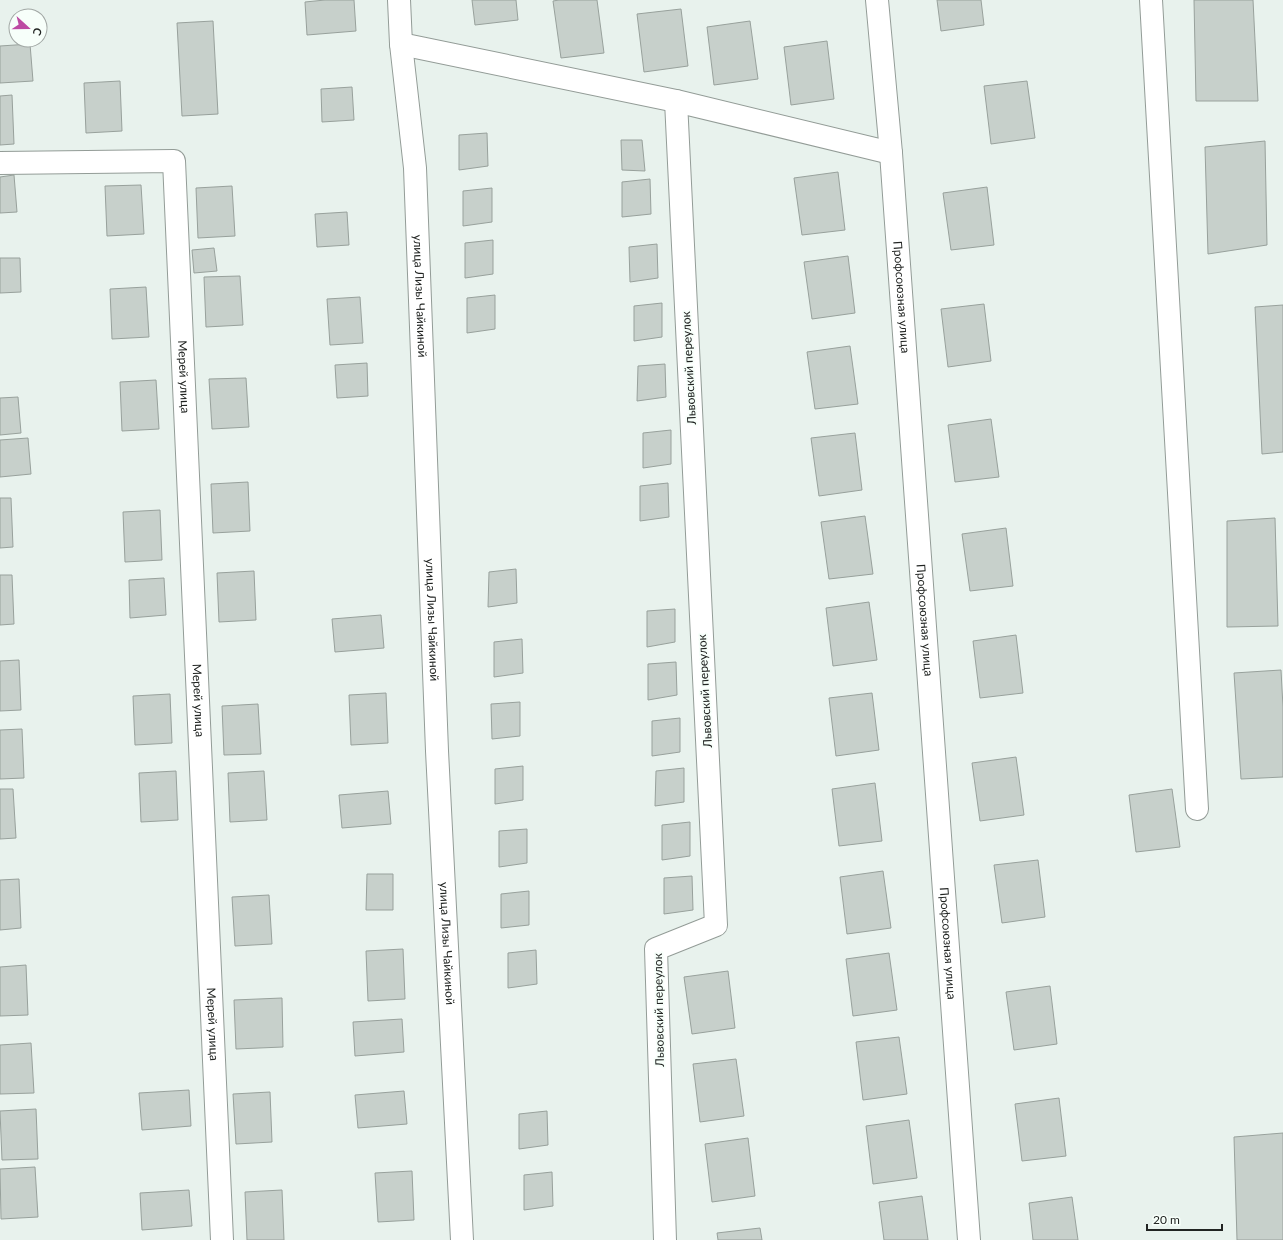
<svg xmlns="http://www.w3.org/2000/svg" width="1283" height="1240" font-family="Lato,sans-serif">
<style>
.building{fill:#c7d0cb;stroke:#98a19c}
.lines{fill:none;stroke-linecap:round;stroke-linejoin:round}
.minor-casing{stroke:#939c97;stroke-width:24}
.tertiary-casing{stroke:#939c97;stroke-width:24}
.minor{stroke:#fff;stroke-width:22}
.tertiary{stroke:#fff;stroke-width:22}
.labels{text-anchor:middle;stroke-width:3.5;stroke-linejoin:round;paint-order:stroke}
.street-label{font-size:12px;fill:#212422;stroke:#f7fffa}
</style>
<rect width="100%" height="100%" fill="#e8f2ed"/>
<path class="building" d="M 325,0 L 354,0 L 356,31 L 307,35 L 305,2 Z
M 472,0 L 516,0 L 518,20 L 475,25 Z
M 559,0 L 597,0 L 604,53 L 561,58 L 553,1 Z
M 937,0 L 981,0 L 984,25 L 941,31 Z
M 1194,0 L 1253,0 L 1258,101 L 1196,101 Z
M 681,9 L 688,66 L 644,72 L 637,14 Z
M 213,21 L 218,114 L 182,116 L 177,23 Z
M 750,21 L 758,79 L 714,85 L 707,27 Z
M 827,41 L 834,99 L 791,105 L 784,47 Z
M 30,44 L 33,81 L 0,83 L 0,46 Z
M 120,81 L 122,131 L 86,133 L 84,83 Z
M 1027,81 L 1035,138 L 991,144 L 984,86 Z
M 352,87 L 354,120 L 322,122 L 321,89 Z
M 12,95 L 14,144 L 0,145 L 0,96 Z
M 487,133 L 488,166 L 459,170 L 459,135 Z
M 621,140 L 642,140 L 645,171 L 622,170 Z
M 1265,141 L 1267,245 L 1208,254 L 1205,147 Z
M 838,172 L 845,230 L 802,235 L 794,178 Z
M 14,175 L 17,212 L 0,213 L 0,177 Z
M 650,179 L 651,214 L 622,217 L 622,182 Z
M 141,185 L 144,234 L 107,236 L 105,186 Z
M 232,186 L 235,236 L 198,238 L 196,188 Z
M 987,187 L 994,245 L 951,250 L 943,193 Z
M 492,188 L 492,222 L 463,226 L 463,191 Z
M 347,212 L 349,245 L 317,247 L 315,214 Z
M 493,240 L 493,274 L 465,278 L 465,243 Z
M 657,244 L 658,278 L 630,282 L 629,247 Z
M 214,248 L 217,271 L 194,273 L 192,250 Z
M 848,256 L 855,313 L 812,319 L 804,262 Z
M 0,258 L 20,258 L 21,292 L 0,293 Z
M 240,276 L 243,325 L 206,327 L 204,277 Z
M 146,287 L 149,337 L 112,339 L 110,289 Z
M 495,295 L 495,329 L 467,333 L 467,298 Z
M 360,297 L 363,343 L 330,345 L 327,299 Z
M 662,303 L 662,337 L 634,341 L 634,306 Z
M 984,304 L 991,361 L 948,367 L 941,309 Z
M 1283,305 L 1283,452 L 1262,454 L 1255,307 Z
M 850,346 L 858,404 L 815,409 L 807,352 Z
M 367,363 L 368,396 L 337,398 L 335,365 Z
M 665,364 L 666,397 L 637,401 L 638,366 Z
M 246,378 L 249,427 L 212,429 L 209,379 Z
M 156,380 L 159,429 L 122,431 L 120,382 Z
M 18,397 L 21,433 L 0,435 L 0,398 Z
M 991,419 L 999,477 L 955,482 L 948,425 Z
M 671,430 L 671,464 L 643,468 L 643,433 Z
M 855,433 L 862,490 L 819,496 L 811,438 Z
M 28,438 L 31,474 L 0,477 L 0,440 Z
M 248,482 L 250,531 L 213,533 L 211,484 Z
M 668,483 L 669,517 L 640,521 L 640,486 Z
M 0,498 L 11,498 L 13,547 L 0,548 Z
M 160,510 L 162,560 L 125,562 L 123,512 Z
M 865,516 L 873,574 L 829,579 L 821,522 Z
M 1275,518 L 1278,626 L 1227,627 L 1227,521 Z
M 1006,528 L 1013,586 L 970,591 L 962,534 Z
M 516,569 L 517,603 L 488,607 L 489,572 Z
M 254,571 L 256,620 L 219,622 L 217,573 Z
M 0,575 L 12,575 L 14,624 L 0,625 Z
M 164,578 L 166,615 L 130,618 L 129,580 Z
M 869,602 L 877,660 L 833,666 L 826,608 Z
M 675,609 L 675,642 L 647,647 L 647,611 Z
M 381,615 L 384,648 L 335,652 L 332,619 Z
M 1016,635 L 1023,693 L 980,698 L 973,641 Z
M 522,639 L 523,673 L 494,677 L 494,642 Z
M 19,660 L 21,710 L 0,711 L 0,661 Z
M 676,662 L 677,695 L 648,700 L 648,664 Z
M 1281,670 L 1283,707 L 1283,777 L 1241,779 L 1234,673 Z
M 386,693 L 388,743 L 351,745 L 349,695 Z
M 872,693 L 879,750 L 836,756 L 829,698 Z
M 170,694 L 172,743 L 135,745 L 133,696 Z
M 520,702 L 520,736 L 492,739 L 491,704 Z
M 258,704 L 261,754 L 224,755 L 222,706 Z
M 680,718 L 680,752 L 652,756 L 652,721 Z
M 22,729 L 24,778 L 0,779 L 0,730 Z
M 1016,757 L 1024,815 L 980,821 L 972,763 Z
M 523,766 L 523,800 L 495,804 L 495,769 Z
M 684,768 L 684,802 L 655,806 L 656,771 Z
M 176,771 L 178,820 L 141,822 L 139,773 Z
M 264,771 L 267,820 L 230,822 L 228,773 Z
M 875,783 L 882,841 L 839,846 L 832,789 Z
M 0,789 L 13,789 L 16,838 L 0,839 Z
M 1172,789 L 1180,847 L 1136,852 L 1129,795 Z
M 388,791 L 391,824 L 342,828 L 339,795 Z
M 690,822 L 690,856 L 662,860 L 662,825 Z
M 527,829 L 527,863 L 499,867 L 499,831 Z
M 1038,860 L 1045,917 L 1002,923 L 994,865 Z
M 883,871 L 891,928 L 847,934 L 840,877 Z
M 367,874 L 393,874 L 393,910 L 366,910 Z
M 692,876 L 693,910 L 664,914 L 664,878 Z
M 19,879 L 21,928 L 0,930 L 0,880 Z
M 529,891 L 529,925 L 501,928 L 501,894 Z
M 269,895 L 272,944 L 235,946 L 232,897 Z
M 403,949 L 405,999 L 368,1001 L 366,951 Z
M 536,950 L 537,984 L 508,988 L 508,953 Z
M 889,953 L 897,1010 L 853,1016 L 846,959 Z
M 26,965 L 28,1015 L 0,1016 L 0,967 Z
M 728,971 L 735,1028 L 692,1034 L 684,977 Z
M 1050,986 L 1057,1044 L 1014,1050 L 1006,992 Z
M 282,998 L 283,1047 L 236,1049 L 234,1000 Z
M 402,1019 L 404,1052 L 355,1056 L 353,1022 Z
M 899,1037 L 907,1094 L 863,1100 L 856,1042 Z
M 31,1043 L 34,1093 L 0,1094 L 0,1045 Z
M 736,1059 L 744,1116 L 700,1122 L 693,1064 Z
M 189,1090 L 191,1126 L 142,1130 L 139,1093 Z
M 404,1091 L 407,1124 L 358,1128 L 355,1095 Z
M 270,1092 L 272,1142 L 236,1144 L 233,1094 Z
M 1059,1098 L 1066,1156 L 1022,1161 L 1015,1104 Z
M 36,1109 L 38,1159 L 2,1160 L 0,1111 Z
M 547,1111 L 548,1145 L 519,1149 L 519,1114 Z
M 909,1120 L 917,1178 L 873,1184 L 866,1126 Z
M 1283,1133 L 1283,1240 L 1237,1240 L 1234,1137 Z
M 748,1138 L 755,1196 L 712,1202 L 705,1144 Z
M 35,1167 L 38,1217 L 1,1219 L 0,1169 Z
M 412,1171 L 414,1220 L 378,1222 L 375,1173 Z
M 552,1172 L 553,1206 L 524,1210 L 524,1175 Z
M 189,1190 L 192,1226 L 142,1230 L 140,1193 Z
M 282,1190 L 284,1240 L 247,1240 L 245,1192 Z
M 922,1196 L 928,1240 L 884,1240 L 879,1202 Z
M 1072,1197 L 1078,1240 L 1033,1240 L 1029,1203 Z
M 760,1228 L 762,1240 L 718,1240 L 717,1233 Z"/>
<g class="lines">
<defs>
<g id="minor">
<path id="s1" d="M 877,0 L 891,153 L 969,1240"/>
<path d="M 1151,0 L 1197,809"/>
<path d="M 401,44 L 676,101 L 891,153"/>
<path id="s2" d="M 0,163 L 174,161 L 222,1240"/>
<path d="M 665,1240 L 656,949 L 716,925 L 676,101"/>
</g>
<g id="tertiary">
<path id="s3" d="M 399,0 L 401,44 L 415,168 L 437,751 L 462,1240"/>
</g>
</defs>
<use href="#minor" class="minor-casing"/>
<use href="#tertiary" class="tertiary-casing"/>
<use href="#minor" class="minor"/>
<use href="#tertiary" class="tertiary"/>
</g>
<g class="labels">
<g class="street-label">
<text dy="4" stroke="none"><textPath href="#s3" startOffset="297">улица Лизы Чайкиной</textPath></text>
<text dy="4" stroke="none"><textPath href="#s1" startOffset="298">Профсоюзная улица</textPath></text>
<text transform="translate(689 368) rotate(-93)" y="4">Львовский переулок</text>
<text dy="4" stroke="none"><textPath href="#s2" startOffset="390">Мерей улица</textPath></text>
<text dy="4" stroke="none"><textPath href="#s3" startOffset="621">улица Лизы Чайкиной</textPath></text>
<text dy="4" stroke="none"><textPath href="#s1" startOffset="622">Профсоюзная улица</textPath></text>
<text transform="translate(705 691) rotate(-93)" y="4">Львовский переулок</text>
<text dy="4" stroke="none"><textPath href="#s2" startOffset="714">Мерей улица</textPath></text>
<text dy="4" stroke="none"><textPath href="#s3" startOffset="945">улица Лизы Чайкиной</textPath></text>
<text dy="4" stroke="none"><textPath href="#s1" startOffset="946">Профсоюзная улица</textPath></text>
<text transform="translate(659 1010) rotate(-91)" y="4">Львовский переулок</text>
<text dy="4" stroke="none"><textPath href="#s2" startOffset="1038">Мерей улица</textPath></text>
</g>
</g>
<g transform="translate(28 28) rotate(111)"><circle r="19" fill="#f7fffa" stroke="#a1a7a4"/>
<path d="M0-3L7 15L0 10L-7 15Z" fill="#bd4aa3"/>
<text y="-6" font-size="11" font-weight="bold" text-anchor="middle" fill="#212422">С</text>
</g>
<path d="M1147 1224v6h75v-6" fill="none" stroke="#212422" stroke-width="2"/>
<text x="1153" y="1224" font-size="12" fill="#212422" stroke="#f7fffa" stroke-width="3" paint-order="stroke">20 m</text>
</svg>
